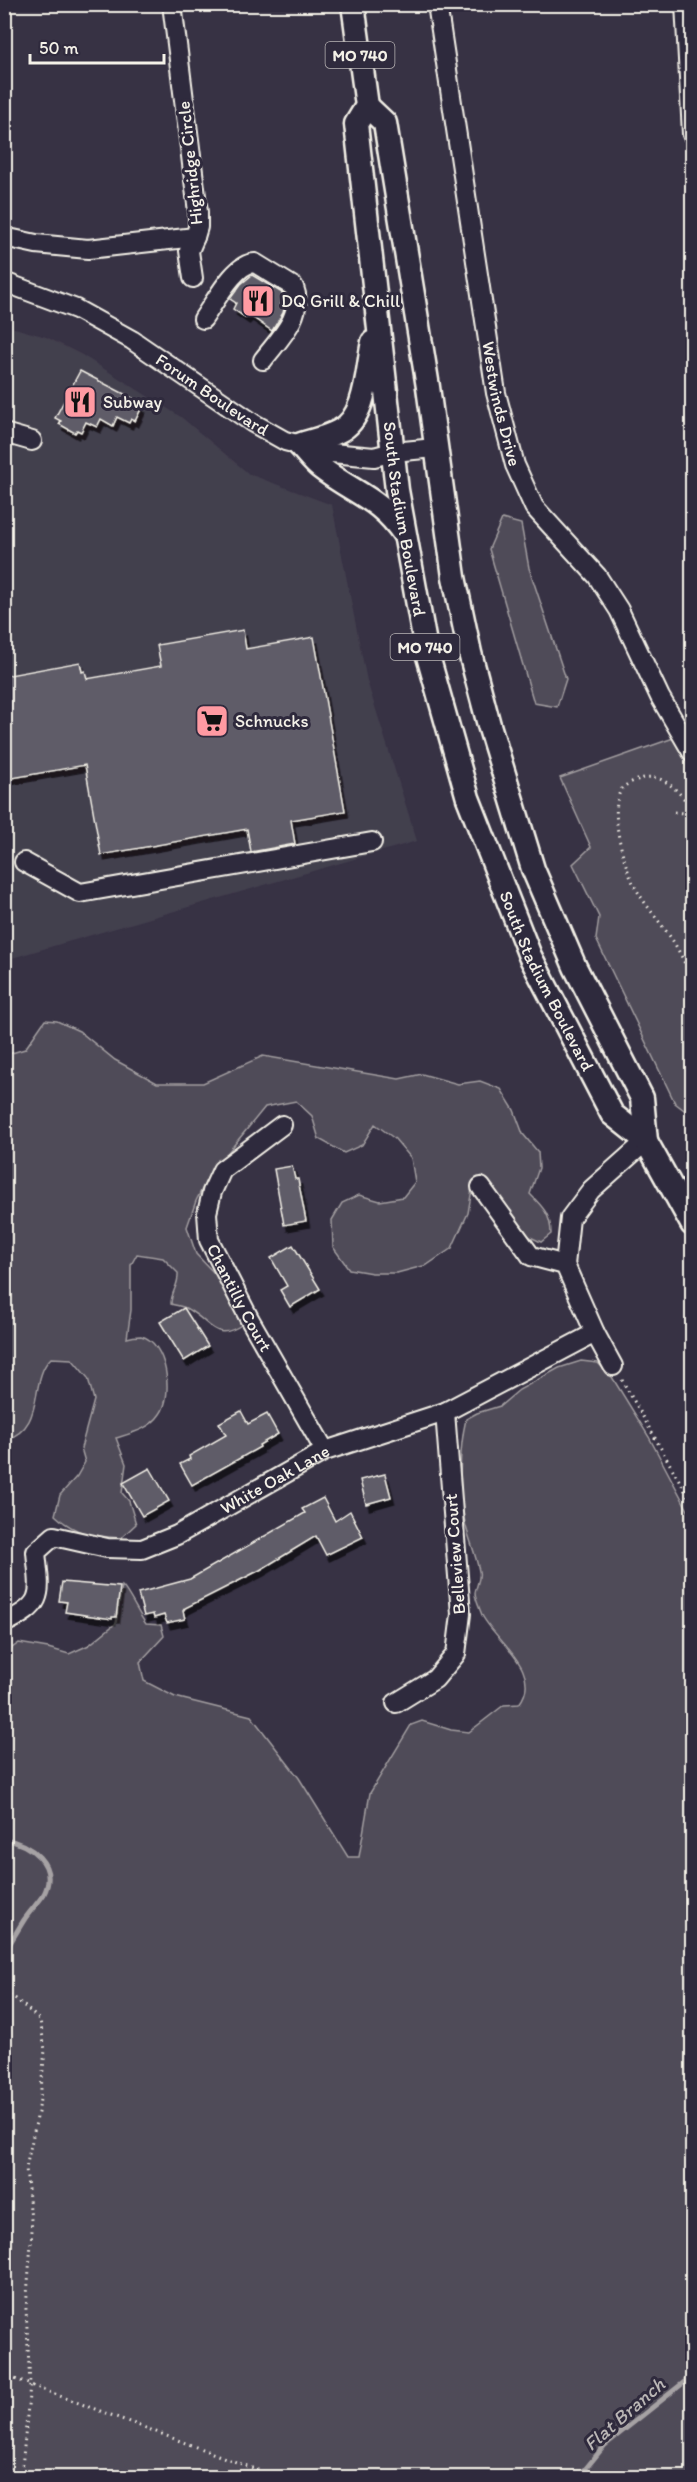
<svg xmlns="http://www.w3.org/2000/svg" width="697" height="2482" font-family="Itim,sans-serif">
<style>
.built{fill:#433f4e}
.green{fill:#504b59;stroke:#a29ea0;stroke-width:1.5}
.lines{fill:none;stroke-linecap:round;stroke-linejoin:round}
.stream{stroke:#a6a2a4;stroke-width:5}
.building{fill:#5f5c67;stroke:#f4f1e8;stroke-width:1.5;filter:url(#shadow)}
.minor-casing{stroke:#f4f1e8;stroke-width:22}
.major-casing{stroke:#f4f1e8;stroke-width:27}
.path{stroke:#f4f1e8;stroke-width:3;stroke-dasharray:1.5 4.5;stroke-linecap:butt}
.minor{stroke:#2f2a3d;stroke-width:18}
.major{stroke:#2f2a3d;stroke-width:22}
.labels{text-anchor:middle;stroke-width:6;stroke-linejoin:round;paint-order:stroke}
.shield{fill:#2f2a3d;stroke:#b9b5b5;stroke-width:1.5}
.shield-label{font-size:16px;font-weight:bold;fill:#f4f1e8}
.street-label{font-size:18px;fill:#f4f1e8;stroke:#2f2a3d}
.poi-label{font-size:18px;fill:#f4f1e8;stroke:#2f2a3d;text-anchor:start}
.water-label{font-size:20px;font-style:italic;fill:#bab6b5;stroke:#2f2a3d}
</style>
<defs>
<filter id="shadow"><feDropShadow dx="3.5" dy="6" stdDeviation="0" flood-color="#0009"/></filter>
</defs>
<rect width="100%" height="100%" fill="#373244"/>
<filter id="ink" filterUnits="userSpaceOnUse"><feTurbulence type="fractalNoise" baseFrequency=".0167" numOctaves="2"/><feDisplacementMap in="SourceGraphic" scale="12" xChannelSelector="R" yChannelSelector="G"/><feConvolveMatrix kernelMatrix="1 2 1 2 8 2 1 2 1" color-interpolation-filters="sRGB"/></filter>
<g filter="url(#ink)">
<path class="built" d="M 4,325 L 46,337 L 82,355 L 181,417 L 249,474 L 332,505 L 367,681 L 417,841 L 5,960 Z"/>
<path class="green" d="M 502,519 L 521,524 L 529,568 L 566,679 L 557,707 L 534,703 L 489,549 Z
M 682,735 L 692,752 L 692,1116 L 675,1103 L 596,939 L 599,917 L 573,864 L 591,847 L 560,778 Z
M 45,1020 L 57,1021 L 79,1031 L 115,1060 L 157,1083 L 203,1083 L 263,1056 L 399,1079 L 422,1074 L 458,1084 L 480,1081 L 501,1089 L 514,1110 L 523,1134 L 538,1152 L 539,1168 L 530,1194 C 543,1207 551,1215 551,1234 L 541,1242 L 528,1236 L 482,1176 L 472,1189 L 468,1213 L 452,1248 L 427,1265 L 397,1273 L 372,1273 L 349,1269 L 333,1247 L 332,1220 L 342,1203 L 359,1195 L 380,1201 L 403,1197 L 415,1182 L 411,1158 L 395,1139 L 375,1124 L 362,1145 L 344,1153 L 319,1139 L 312,1116 L 296,1101 L 265,1107 L 208,1177 L 196,1201 L 187,1227 L 196,1254 L 233,1293 L 243,1324 C 215,1343 212,1323 189,1310 C 184,1306 177,1306 171,1304 C 171,1291 179,1286 178,1273 L 163,1258 L 137,1254 L 131,1265 L 131,1310 L 127,1338 C 130,1337 137,1336 141,1336 C 167,1342 174,1395 160,1414 C 150,1429 132,1433 116,1438 L 126,1464 L 122,1493 L 129,1501 L 136,1524 L 121,1538 C 93,1536 76,1535 55,1515 L 60,1495 L 77,1476 L 85,1462 L 81,1448 L 94,1400 L 88,1378 L 72,1359 L 51,1358 C 28,1380 47,1427 5,1440 L 5,1055 L 25,1049 Z
M 581,1361 L 598,1363 L 612,1377 L 649,1437 L 692,1518 L 692,2477 L 5,2478 L 5,1653 L 19,1643 L 48,1648 L 69,1654 L 89,1645 L 116,1623 L 122,1586 C 128,1591 139,1615 146,1624 L 161,1625 L 164,1636 L 140,1662 L 144,1681 L 175,1697 L 251,1716 L 299,1778 L 348,1857 L 359,1857 L 370,1793 L 411,1725 L 422,1721 L 451,1730 L 469,1732 L 504,1705 L 519,1704 C 545,1671 493,1639 482,1615 C 480,1609 475,1599 475,1593 C 476,1586 481,1579 479,1571 C 476,1555 469,1539 465,1523 C 458,1492 459,1449 466,1419 L 477,1413 L 500,1406 L 519,1390 L 559,1368 Z"/>
<g class="lines">
<path class="stream" d="M 4,1839 C 30,1844 59,1864 44,1894 C 38,1903 30,1911 24,1920 C 17,1931 11,1942 4,1953
M 578,2478 L 605,2445 L 692,2376"/>
</g>
<path class="building" d="M 252,275 L 284,294 L 285,298 L 280,306 L 284,309 L 283,313 L 272,331 L 249,315 L 246,318 L 233,309 L 236,303 L 230,299 L 241,284 Z
M 80,371 L 140,402 L 138,405 L 142,407 L 135,421 L 131,419 L 129,423 L 117,417 L 113,426 L 101,419 L 97,427 L 86,422 L 81,432 L 77,430 L 75,433 L 59,424 L 61,421 L 55,418 Z
M 243,630 L 246,649 L 314,637 L 345,811 L 291,820 L 295,844 L 251,852 L 247,829 L 101,855 L 85,765 L 7,779 L 4,765 L 4,676 L 80,662 L 82,672 L 85,671 L 87,679 L 161,666 L 157,645 Z
M 292,1166 L 295,1179 L 298,1179 L 306,1221 L 284,1225 L 274,1169 Z
M 293,1245 L 320,1289 L 290,1307 L 280,1290 L 287,1286 L 271,1258 Z
M 184,1308 L 208,1346 L 184,1361 L 160,1322 Z
M 241,1411 L 248,1424 L 267,1414 L 278,1434 L 259,1445 L 260,1447 L 192,1485 L 180,1464 L 190,1459 L 189,1456 L 226,1435 L 219,1423 Z
M 150,1468 L 169,1501 L 142,1516 L 123,1483 Z
M 385,1474 L 391,1497 L 366,1504 L 360,1480 Z
M 323,1498 L 335,1521 L 350,1511 L 363,1537 L 326,1555 L 316,1536 L 260,1570 L 185,1608 L 183,1611 L 185,1619 L 167,1623 L 164,1615 L 154,1618 L 153,1614 L 144,1616 L 138,1593 L 190,1579 L 305,1513 L 302,1509 Z
M 62,1582 L 120,1587 L 116,1617 L 112,1617 L 112,1619 L 65,1612 L 67,1602 L 59,1601 Z"/>
<g class="lines">
<defs>
<g id="minor">
<path id="s1" d="M 437,4 L 496,393 L 515,465 L 534,507 L 597,576 L 619,610 L 660,697 L 692,752"/>
<path d="M 685,4 L 692,134"/>
<path d="M 4,237 L 36,244 L 88,249 L 195,237 L 198,227 L 198,212 L 172,4"/>
<path d="M 193,278 L 189,251 L 195,237"/>
<path id="s2" d="M 4,282 L 76,309 L 132,340 L 253,423 L 285,441 L 332,453 L 374,457 L 393,452 L 435,448"/>
<path d="M 203,319 C 214,304 235,262 255,263 L 294,287 C 305,315 279,339 263,360"/>
<path d="M 4,433 L 32,441"/>
<path d="M 24,862 L 80,893 L 372,842"/>
<path id="s3" d="M 282,1125 L 222,1170 L 212,1192 L 207,1213 L 209,1240 L 250,1320 L 325,1451"/>
<path d="M 481,1187 L 531,1256 L 565,1265 L 595,1333 L 613,1366"/>
<path d="M 565,1265 L 570,1218 L 591,1190 L 646,1141"/>
<path id="s4" d="M 4,1623 C 46,1604 40,1594 36,1552 L 54,1536 L 107,1548 L 142,1549 L 177,1535 L 325,1451 L 445,1412 L 595,1333"/>
<path d="M 396,1703 L 435,1679 L 456,1654 L 461,1614 L 445,1412"/>
</g>
<g id="major">
<path id="s5" d="M 353,4 L 367,106 L 356,124 L 397,490 L 426,649 L 468,798 L 530,956 L 612,1114 L 646,1141 L 692,1224"/>
<path d="M 367,106 L 385,123 L 428,387 L 454,577 L 470,653 L 489,725 L 533,869 L 575,967 L 642,1098 L 646,1141"/>
<path d="M 373,342 C 367,368 367,418 339,431 C 327,438 312,440 299,445 C 306,452 313,462 321,468 C 353,493 380,498 404,534"/>
</g>
</defs>
<use href="#minor" class="minor-casing"/>
<use href="#major" class="major-casing"/>
<path class="path" d="M 692,808 C 679,793 664,771 640,779 C 634,781 625,784 621,790 C 608,812 625,872 638,892 C 648,909 662,924 673,941 C 680,952 685,965 692,977
M 674,812 L 692,814
M 622,1380 L 692,1503
M 4,1993 L 16,1999 L 40,2020 L 45,2050 L 39,2108 L 26,2168 L 32,2230 L 26,2309 L 30,2385 L 21,2478
M 4,2375 L 279,2478"/>
<use href="#minor" class="minor"/>
<use href="#major" class="major"/>
</g>
</g>
<defs>
<symbol id="restaurant-square" viewBox="-11 -11 22 22"><rect x="-9" y="-9" width="18" height="18" rx="4" fill="#ff9aa2" stroke="#2f2a3d"/><path d="M-5-6h1v4h1v-4h1v4h1v-4h1v5L-1.5 .5V6h-2V.5L-5-1ZM5-6V6H3V1.5H1.5Q1.5-4 5-6Z" fill="#111"/></symbol>
<symbol id="supermarket-square" viewBox="-11 -11 22 22"><rect x="-9" y="-9" width="18" height="18" rx="4" fill="#ff9aa2" stroke="#2f2a3d"/><path d="M-6-5.5h2.5l.6 2H6L4.5 2H-2.5L-4.4-4H-6ZM-1.5 3.2a1.3 1.3 0 1 0 .1 0ZM3 3.2a1.3 1.3 0 1 0 .1 0Z" fill="#111"/></symbol>
</defs>
<g fill-rule="evenodd">
<use href="#restaurant-square" x="239" y="282" width="38" height="38"/>
<use href="#restaurant-square" x="61" y="383" width="38" height="38"/>
<use href="#supermarket-square" x="193" y="702" width="38" height="38"/>
</g>
<g class="labels">
<g class="shield">
<rect x="325.5" y="42" width="69" height="26" rx="4.5"/>
<rect x="390.5" y="634" width="69" height="26" rx="4.5"/>
</g>
<g class="shield-label">
<text x="360" y="61">MO 740</text>
<text x="425" y="653">MO 740</text>
</g>
<g class="street-label">
<text transform="translate(190 163) rotate(-96)" y="6">Highridge Circle</text>
<text dy="6" stroke="none"><textPath href="#s2" startOffset="238">Forum Boulevard</textPath></text>
<text dy="6" stroke="none"><textPath href="#s1" startOffset="405">Westwinds Drive</textPath></text>
<text dy="6" stroke="none"><textPath href="#s5" startOffset="522">South Stadium Boulevard</textPath></text>
<text dy="6" stroke="none"><textPath href="#s5" startOffset="1008">South Stadium Boulevard</textPath></text>
<text dy="6" stroke="none"><textPath href="#s3" startOffset="213">Chantilly Court</textPath></text>
<text dy="6" stroke="none"><textPath href="#s4" startOffset="352">White Oak Lane</textPath></text>
<text transform="translate(455 1554) rotate(-94)" y="6">Belleview Court</text>
</g>
<g class="poi-label">
<text x="281" y="307">DQ Grill &amp; Chill</text>
<text x="103" y="408">Subway</text>
<text x="235" y="727">Schnucks</text>
</g>
<g class="water-label">
<text transform="translate(624 2414) rotate(-41)" y="7">Flat Branch</text>
</g>
</g>
<rect width="697" height="2482" fill="none" stroke="#2f2a3d" stroke-width="24"/>
<rect x="12" y="12" width="673" height="2458" fill="none" stroke="#f4f1e8" stroke-width="2" filter="url(#ink)"/>
<path d="M30 54v9h134v-9" fill="none" stroke="#f4f1e8" stroke-width="3"/>
<text x="39" y="54" font-size="18" fill="#f4f1e8" stroke="#2f2a3d" stroke-width="4.5" paint-order="stroke">50 m</text>
</svg>
